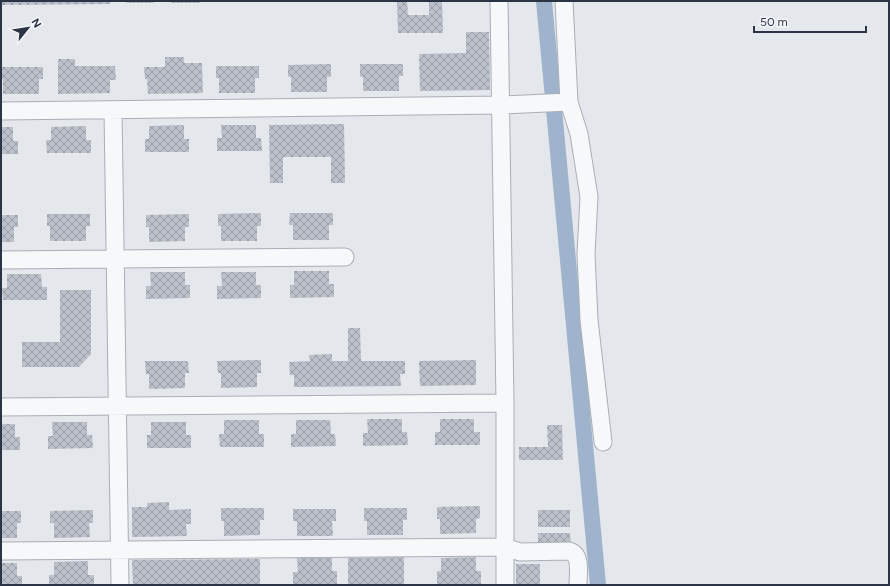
<svg xmlns="http://www.w3.org/2000/svg" width="890" height="586" font-family="Figtree,sans-serif">
<style>
.lines{fill:none;stroke-linecap:round;stroke-linejoin:round}
.canal{stroke:#9fb4cc;stroke-width:16}
.building{fill:url(#building-cross-hatch)}
.minor-casing{stroke:#a9aeb7;stroke-width:19}
.minor{stroke:#f7f8fa;stroke-width:17}
</style>
<defs>
<pattern id="building-cross-hatch" width="8" height="8" patternUnits="userSpaceOnUse"><rect width="8" height="8" fill="#bbc0ca"/><path d="M0 0l8 8M0 8l8-8" fill="none" stroke="#989da6"/></pattern>
</defs>
<rect width="100%" height="100%" fill="#e4e7ec"/>
<g class="lines">
<path class="canal" d="M 544,1 L 598,585"/>
</g>
<path class="building" d="M 1,1 L 110,1 L 110,4 L 1,5 Z
M 126,1 L 154,1 L 154,3 L 126,3 Z
M 171,1 L 200,1 L 200,3 L 171,3 Z
M 397,1 L 407,1 L 408,15 L 429,15 L 429,1 L 442,1 L 443,33 L 398,33 Z
M 466,32 L 489,32 L 490,90 L 420,91 L 419,54 L 466,53 Z
M 165,57 L 184,57 L 184,63 L 202,63 L 203,93 L 148,94 L 147,79 L 145,79 L 144,67 L 165,67 Z
M 58,59 L 75,59 L 75,66 L 115,66 L 116,80 L 110,80 L 110,93 L 58,94 Z
M 331,64 L 331,77 L 327,77 L 327,92 L 291,92 L 291,77 L 288,77 L 288,65 Z
M 360,64 L 403,64 L 403,76 L 399,76 L 399,91 L 363,91 L 363,77 L 360,77 Z
M 216,66 L 259,66 L 259,78 L 255,78 L 255,93 L 219,93 L 219,78 L 216,78 Z
M 1,67 L 43,67 L 43,79 L 39,79 L 39,94 L 3,94 L 3,79 L 1,79 Z
M 344,124 L 345,183 L 331,183 L 331,157 L 283,157 L 283,183 L 270,183 L 269,125 Z
M 184,125 L 184,139 L 189,139 L 189,152 L 145,152 L 145,139 L 149,139 L 149,126 Z
M 221,125 L 256,125 L 256,138 L 261,138 L 262,151 L 217,151 L 217,138 L 222,138 Z
M 86,126 L 86,140 L 91,140 L 91,153 L 47,153 L 46,140 L 51,140 L 51,127 Z
M 1,127 L 13,127 L 13,141 L 18,141 L 18,154 L 1,154 Z
M 261,213 L 261,226 L 257,226 L 257,241 L 221,241 L 221,226 L 218,226 L 218,214 Z
M 290,213 L 333,213 L 333,225 L 329,225 L 329,240 L 293,240 L 293,225 L 289,225 Z
M 47,214 L 90,214 L 90,226 L 86,226 L 86,241 L 50,241 L 50,226 L 47,226 Z
M 189,214 L 189,227 L 185,227 L 185,241 L 149,242 L 149,227 L 146,227 L 146,215 Z
M 1,215 L 18,215 L 18,227 L 14,227 L 14,242 L 1,242 Z
M 294,271 L 329,271 L 329,284 L 334,284 L 334,297 L 290,298 L 290,285 L 294,285 Z
M 150,272 L 185,272 L 185,285 L 190,285 L 190,298 L 146,299 L 146,286 L 151,286 Z
M 221,272 L 256,272 L 256,285 L 261,285 L 261,298 L 217,299 L 217,286 L 222,286 Z
M 7,274 L 41,274 L 42,287 L 47,287 L 47,300 L 3,300 L 2,288 L 7,288 Z
M 60,290 L 91,290 L 91,354 L 79,367 L 22,367 L 22,342 L 60,342 Z
M 348,328 L 360,328 L 361,361 L 405,361 L 405,374 L 400,374 L 401,386 L 294,387 L 294,375 L 290,375 L 289,362 L 310,361 L 309,355 L 332,354 L 332,361 L 348,361 Z
M 261,360 L 261,373 L 257,373 L 257,387 L 221,388 L 221,373 L 218,373 L 217,361 Z
M 476,360 L 476,385 L 420,386 L 419,361 Z
M 145,361 L 188,361 L 189,373 L 185,373 L 185,388 L 149,389 L 149,374 L 146,374 Z
M 367,419 L 402,419 L 402,432 L 407,432 L 408,445 L 363,446 L 363,433 L 368,433 Z
M 440,419 L 474,419 L 474,432 L 480,432 L 480,445 L 435,445 L 435,432 L 440,432 Z
M 224,420 L 259,420 L 259,434 L 264,434 L 264,447 L 220,447 L 219,434 L 224,434 Z
M 296,420 L 330,420 L 331,434 L 335,434 L 336,446 L 291,447 L 291,434 L 296,434 Z
M 52,422 L 87,422 L 87,435 L 92,435 L 93,448 L 48,449 L 48,436 L 53,436 Z
M 151,422 L 186,422 L 186,435 L 191,435 L 191,448 L 147,448 L 147,435 L 151,435 Z
M 1,424 L 15,424 L 15,437 L 20,437 L 20,450 L 1,450 Z
M 547,425 L 562,425 L 563,460 L 519,460 L 519,447 L 548,447 Z
M 169,502 L 169,510 L 191,509 L 191,524 L 186,524 L 187,536 L 132,537 L 132,507 L 147,507 L 147,503 Z
M 480,506 L 480,518 L 476,519 L 476,533 L 440,534 L 440,519 L 437,519 L 437,507 Z
M 221,508 L 264,508 L 264,520 L 260,520 L 260,535 L 224,536 L 224,521 L 221,521 Z
M 364,508 L 407,508 L 407,520 L 403,520 L 403,535 L 367,535 L 367,521 L 364,521 Z
M 293,509 L 336,509 L 336,521 L 332,521 L 333,536 L 297,536 L 297,521 L 293,521 Z
M 93,510 L 93,523 L 89,523 L 90,537 L 54,538 L 54,523 L 50,523 L 50,511 Z
M 538,510 L 570,510 L 570,527 L 538,527 Z
M 1,511 L 21,511 L 21,523 L 17,523 L 17,538 L 1,538 Z
M 538,533 L 570,533 L 571,547 L 538,547 Z
M 404,557 L 404,584 L 348,584 L 348,558 Z
M 476,557 L 476,571 L 481,571 L 481,584 L 437,584 L 437,571 L 441,571 L 441,558 Z
M 297,558 L 332,558 L 332,571 L 337,571 L 337,584 L 293,585 L 293,572 L 298,572 Z
M 260,559 L 260,585 L 133,585 L 132,560 Z
M 88,561 L 88,575 L 94,575 L 94,585 L 49,585 L 49,575 L 54,575 L 54,562 Z
M 1,563 L 17,563 L 17,576 L 22,576 L 22,585 L 1,585 Z
M 516,564 L 540,564 L 540,585 L 516,585 Z"/>
<g class="lines">
<defs>
<path id="minor" d="M 499,1 L 505,403 L 505,585
M 569,102 L 579,134 L 589,197 L 586,254 L 589,320 L 603,442
M 113,110 L 120,585
M 1,111 L 500,105 L 569,102 L 564,1
M 1,260 L 345,257
M 1,407 L 505,403
M 1,551 L 505,547 L 520,552 L 569,551 C 582,554 578,574 578,585"/>
</defs>
<use href="#minor" class="minor-casing"/>
<use href="#minor" class="minor"/>
</g>
<rect width="890" height="586" fill="none" stroke="#2b3445" stroke-width="4"/>
<g transform="translate(28 28) rotate(60)" stroke="#f4f6f9" stroke-width="3" paint-order="stroke">
<path d="M0-3L7 15L0 10L-7 15Z" fill="#2b3445"/>
<text y="-6" font-size="11" font-weight="bold" text-anchor="middle" fill="#2b3445">N</text>
</g>
<path d="M754 26v6h112v-6" fill="none" stroke="#2b3445" stroke-width="2"/>
<text x="760" y="26" font-size="12" fill="#2b3445" stroke="#f4f6f9" stroke-width="3" paint-order="stroke">50 m</text>
</svg>
